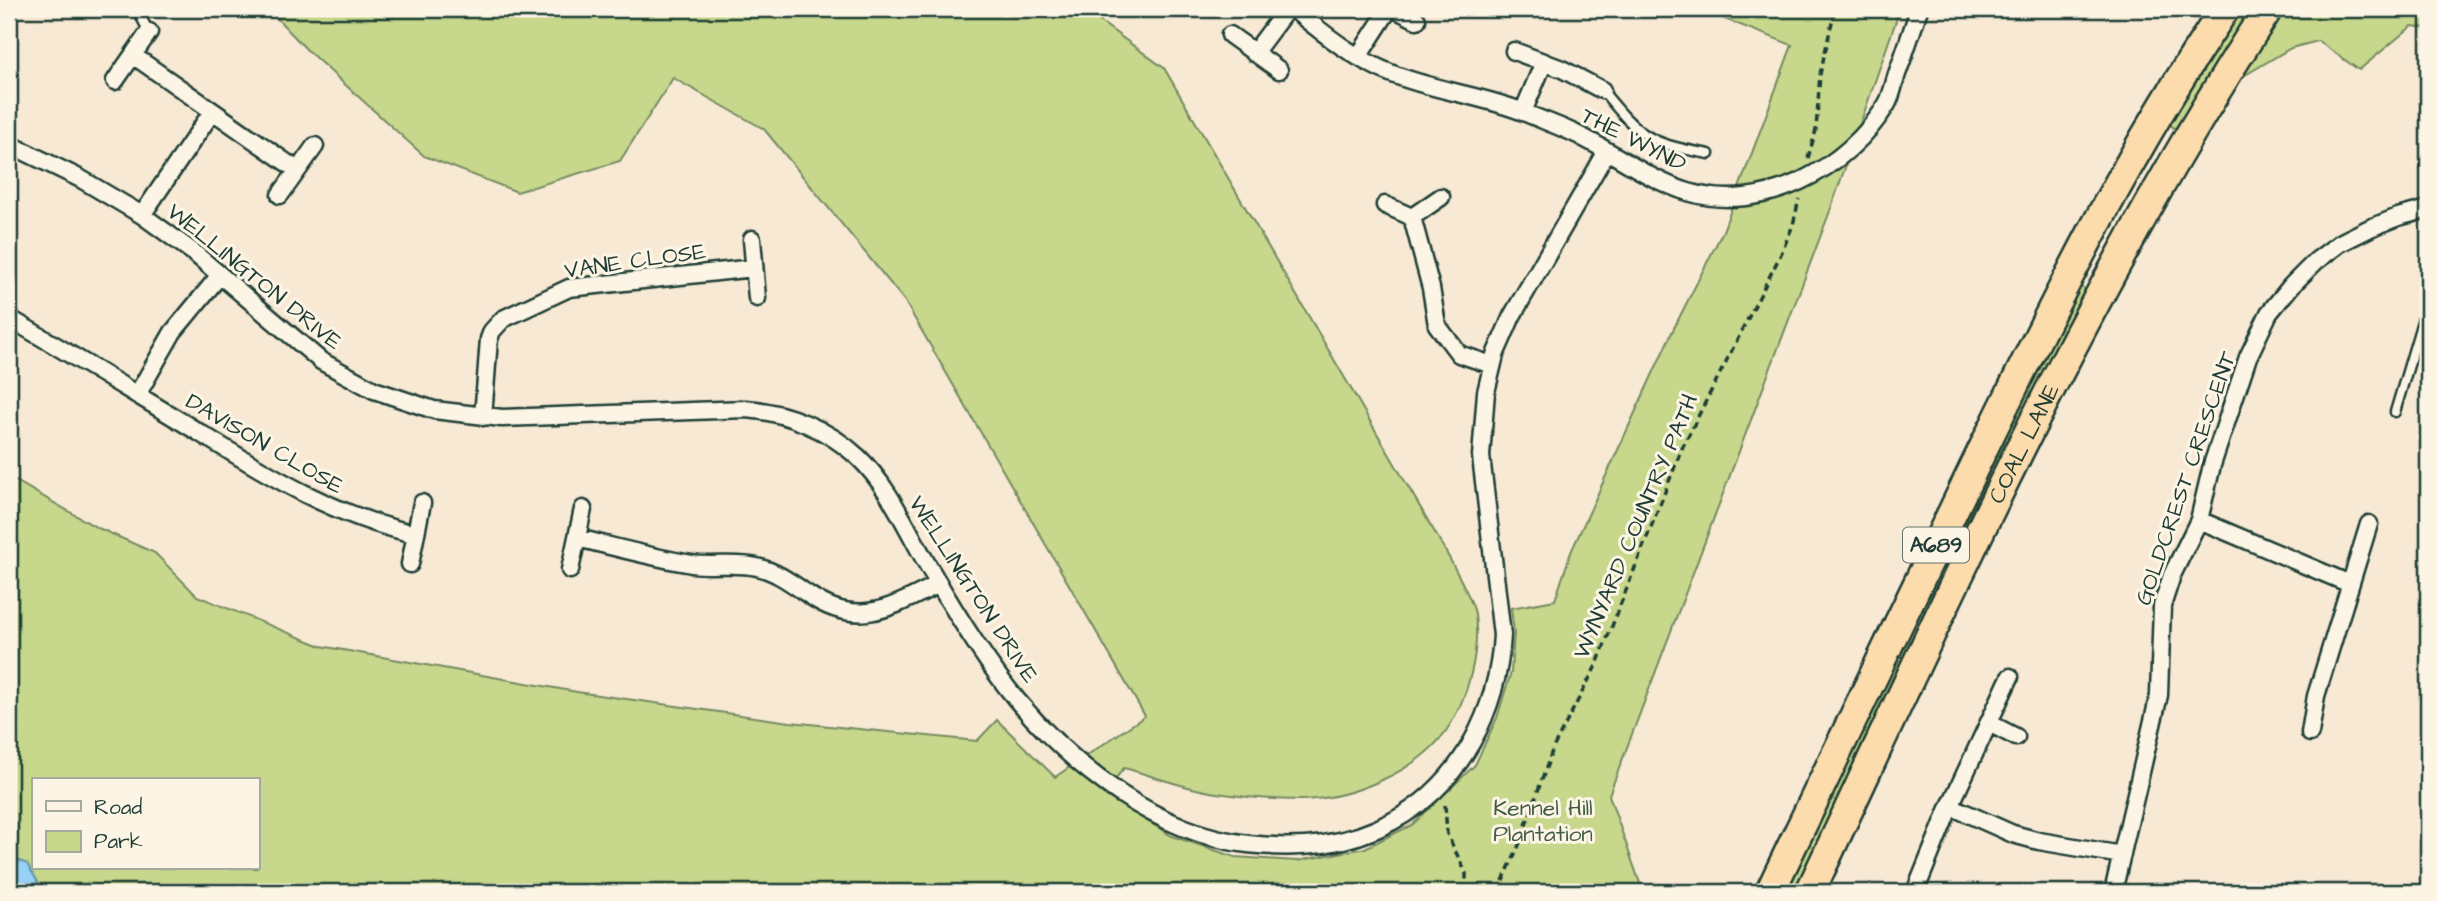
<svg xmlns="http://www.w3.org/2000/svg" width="2437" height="901" font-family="'Architects Daughter',sans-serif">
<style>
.green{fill:#c7d78c;stroke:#738a60;stroke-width:2;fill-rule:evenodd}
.water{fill:#97d1f7;stroke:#6796a9;stroke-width:2}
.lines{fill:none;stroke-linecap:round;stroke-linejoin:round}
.lane-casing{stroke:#1f3d34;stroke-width:13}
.street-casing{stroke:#1f3d34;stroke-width:21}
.highway-casing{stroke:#1f3d34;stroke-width:33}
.path{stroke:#1f3d34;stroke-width:3.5;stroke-dasharray:7 5;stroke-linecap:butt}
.lane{stroke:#fcf5e5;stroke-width:8}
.street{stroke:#fcf5e5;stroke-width:16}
.highway{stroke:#fcdcac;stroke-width:28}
.labels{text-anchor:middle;stroke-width:6;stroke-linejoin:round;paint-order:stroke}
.shield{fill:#fcf5e5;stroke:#617469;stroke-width:2}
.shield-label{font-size:21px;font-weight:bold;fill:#1f3d34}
.street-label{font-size:23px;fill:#1f3d34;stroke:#fcf5e5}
.park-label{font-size:23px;fill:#415c46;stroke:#fcf5e5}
</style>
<rect width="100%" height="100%" fill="#f8e9d5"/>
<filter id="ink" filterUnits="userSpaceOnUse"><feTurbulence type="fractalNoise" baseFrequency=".0143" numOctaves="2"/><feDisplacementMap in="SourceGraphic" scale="14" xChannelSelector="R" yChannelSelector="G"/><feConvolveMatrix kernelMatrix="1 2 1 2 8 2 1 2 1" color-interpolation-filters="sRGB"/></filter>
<g filter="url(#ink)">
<path class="green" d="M 268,9 L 1083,9 L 1164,68 L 1441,543 C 1449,558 1473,600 1475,614 C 1480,653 1468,699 1446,731 C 1417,772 1350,799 1301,800 C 1274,800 1244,797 1217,793 C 1186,789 1154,776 1124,768 L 1103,794 L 1172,836 L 1235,857 L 1297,861 L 1365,848 L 1412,825 L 1475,765 L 1497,718 L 1511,672 L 1514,633 L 1511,608 L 1555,600 L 1571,552 L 1673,330 L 1723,231 L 1792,45 L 1699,9 L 1900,9 L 1830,211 L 1609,795 L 1643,892 L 9,892 L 9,477 L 96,527 L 155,553 L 197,596 L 321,646 L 577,692 L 790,722 L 977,741 L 997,720 L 1055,777 L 1145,716 L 904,300 L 764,129 L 673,78 L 620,161 L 517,192 L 424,156 L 308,51 ZM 33,780 L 257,780 L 257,868 L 33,868 Z
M 2238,9 L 2255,9 L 2175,129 L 2166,121 Z
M 2284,9 L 2428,9 L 2428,28 L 2412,26 L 2359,70 L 2318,41 L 2291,48 L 2237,80 Z
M 2077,285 L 2086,290 L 1796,892 L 1782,892 Z"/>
<path class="water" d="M 9,856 L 27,864 L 39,884 L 32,892 L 9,892 Z"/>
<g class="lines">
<defs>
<path id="lane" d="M 140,9 L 141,17 L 149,32
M 1602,90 C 1641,138 1648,143 1709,154
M 9,236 L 10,223
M 2395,412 L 2428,301"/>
<path id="street" d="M 1293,9 C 1323,33 1353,58 1390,73 C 1434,91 1482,95 1526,113 C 1544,121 1563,127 1580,136 C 1616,154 1649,180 1688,192 C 1764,215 1848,168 1887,104 C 1892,95 1894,83 1897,74 C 1905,52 1912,31 1919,9
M 1395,9 L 1417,20
M 1230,35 L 1279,70
M 1514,51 L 1562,69 L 1602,90
M 1254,53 L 1287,9
M 134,56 L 297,170
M 1358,57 L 1389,9
M 115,81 L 149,32
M 1523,112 L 1544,62
M 9,144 L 81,179 L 142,215 L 193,252 L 321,361 L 374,390 L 434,410 L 502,418 L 746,409 C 786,412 828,429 858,457 C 891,488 909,535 933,574 C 958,617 985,661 1016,699 C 1073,767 1158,834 1248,844 C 1299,850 1347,846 1393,821 C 1461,784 1498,711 1502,635 L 1481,456 L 1486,392 L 1495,355 L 1512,316 L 1607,151
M 280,195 L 315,146
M 1385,205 L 1412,217 L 1441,197
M 142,215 L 212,112
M 1412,217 L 1431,288 L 1437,325 L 1459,354 L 1492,365
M 752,239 L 757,298
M 9,318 C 67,352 124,387 182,422 C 259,469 326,514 415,534
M 137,395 L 173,332 L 220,275
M 483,417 L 489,339 L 492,331 L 503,319 L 569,288 L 754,268
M 2199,520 L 2350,584
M 577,538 C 615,547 654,558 692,564 C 714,567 736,562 757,567 C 776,571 793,584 809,595 C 858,629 892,607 939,584
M 410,564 L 422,503
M 570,570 L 583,509
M 1989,723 L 2016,737
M 2310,733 L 2316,696 L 2369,524
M 1950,806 L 2013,834 L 2039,841 L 2122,855
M 1915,892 L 1950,806 L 2010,677
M 2113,892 L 2159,695 L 2162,606 L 2172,575 L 2199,520 L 2212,465 L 2248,357 L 2269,313 L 2291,286 L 2316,261 L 2340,243 L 2370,228 L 2398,217 L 2428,209"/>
<g id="highway">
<path d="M 1770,892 C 1840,746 1910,599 1981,453 C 2055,301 2130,149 2225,9"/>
<path id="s1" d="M 1810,892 C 1951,592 2086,287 2268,9"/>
</g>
</defs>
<use href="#lane" class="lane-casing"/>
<use href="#street" class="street-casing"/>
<use href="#highway" class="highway-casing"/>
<path class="path" d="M 1808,158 L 1816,130 L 1820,74 L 1835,9
M 1445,805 L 1447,834 L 1466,873 L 1466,892
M 1498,892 L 1519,845 L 1553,748 L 1597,664 L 1683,446 L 1781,254 L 1793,225 L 1799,199"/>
<use href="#lane" class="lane"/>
<use href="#street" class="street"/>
<use href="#highway" class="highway"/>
</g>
</g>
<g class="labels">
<rect class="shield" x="1903" y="527.5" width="66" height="35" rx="5"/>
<g class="shield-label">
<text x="1936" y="552">A689</text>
</g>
<g class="street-label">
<text transform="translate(1634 139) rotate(27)" y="8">THE WYND</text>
<text transform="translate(635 260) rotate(-8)" y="8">VANE CLOSE</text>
<text transform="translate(255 276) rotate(39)" y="8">WELLINGTON DRIVE</text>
<text transform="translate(265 443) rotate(30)" y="8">DAVISON CLOSE</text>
<text dy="8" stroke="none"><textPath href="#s1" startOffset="497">COAL LANE</textPath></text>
<text transform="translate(2185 478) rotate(-71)" y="8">GOLDCREST CRESCENT</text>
<text transform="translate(1635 526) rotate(-67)" y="8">WYNYARD COUNTRY PATH</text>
<text transform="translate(974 589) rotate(57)" y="8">WELLINGTON DRIVE</text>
</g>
<g class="park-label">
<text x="1543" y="815">Kennel Hill<tspan x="1543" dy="26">Plantation</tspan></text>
</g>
</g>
<rect width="2437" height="901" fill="none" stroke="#fcf5e5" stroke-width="35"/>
<rect x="18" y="18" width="2402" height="866" fill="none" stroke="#1f3d34" stroke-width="2.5" filter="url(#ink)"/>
<rect x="32" y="778" width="228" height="91" fill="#fcf5e5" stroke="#a4ab9e" stroke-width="2"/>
<rect x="46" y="801" width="35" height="10" fill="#fcf5e5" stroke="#a4ab9e" stroke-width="2"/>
<text x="94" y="814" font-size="21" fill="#1f3d34">Road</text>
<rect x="46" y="831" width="35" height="21" fill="#c7d78c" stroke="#a4ab9e" stroke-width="2"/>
<text x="94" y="848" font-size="21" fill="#1f3d34">Park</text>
</svg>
